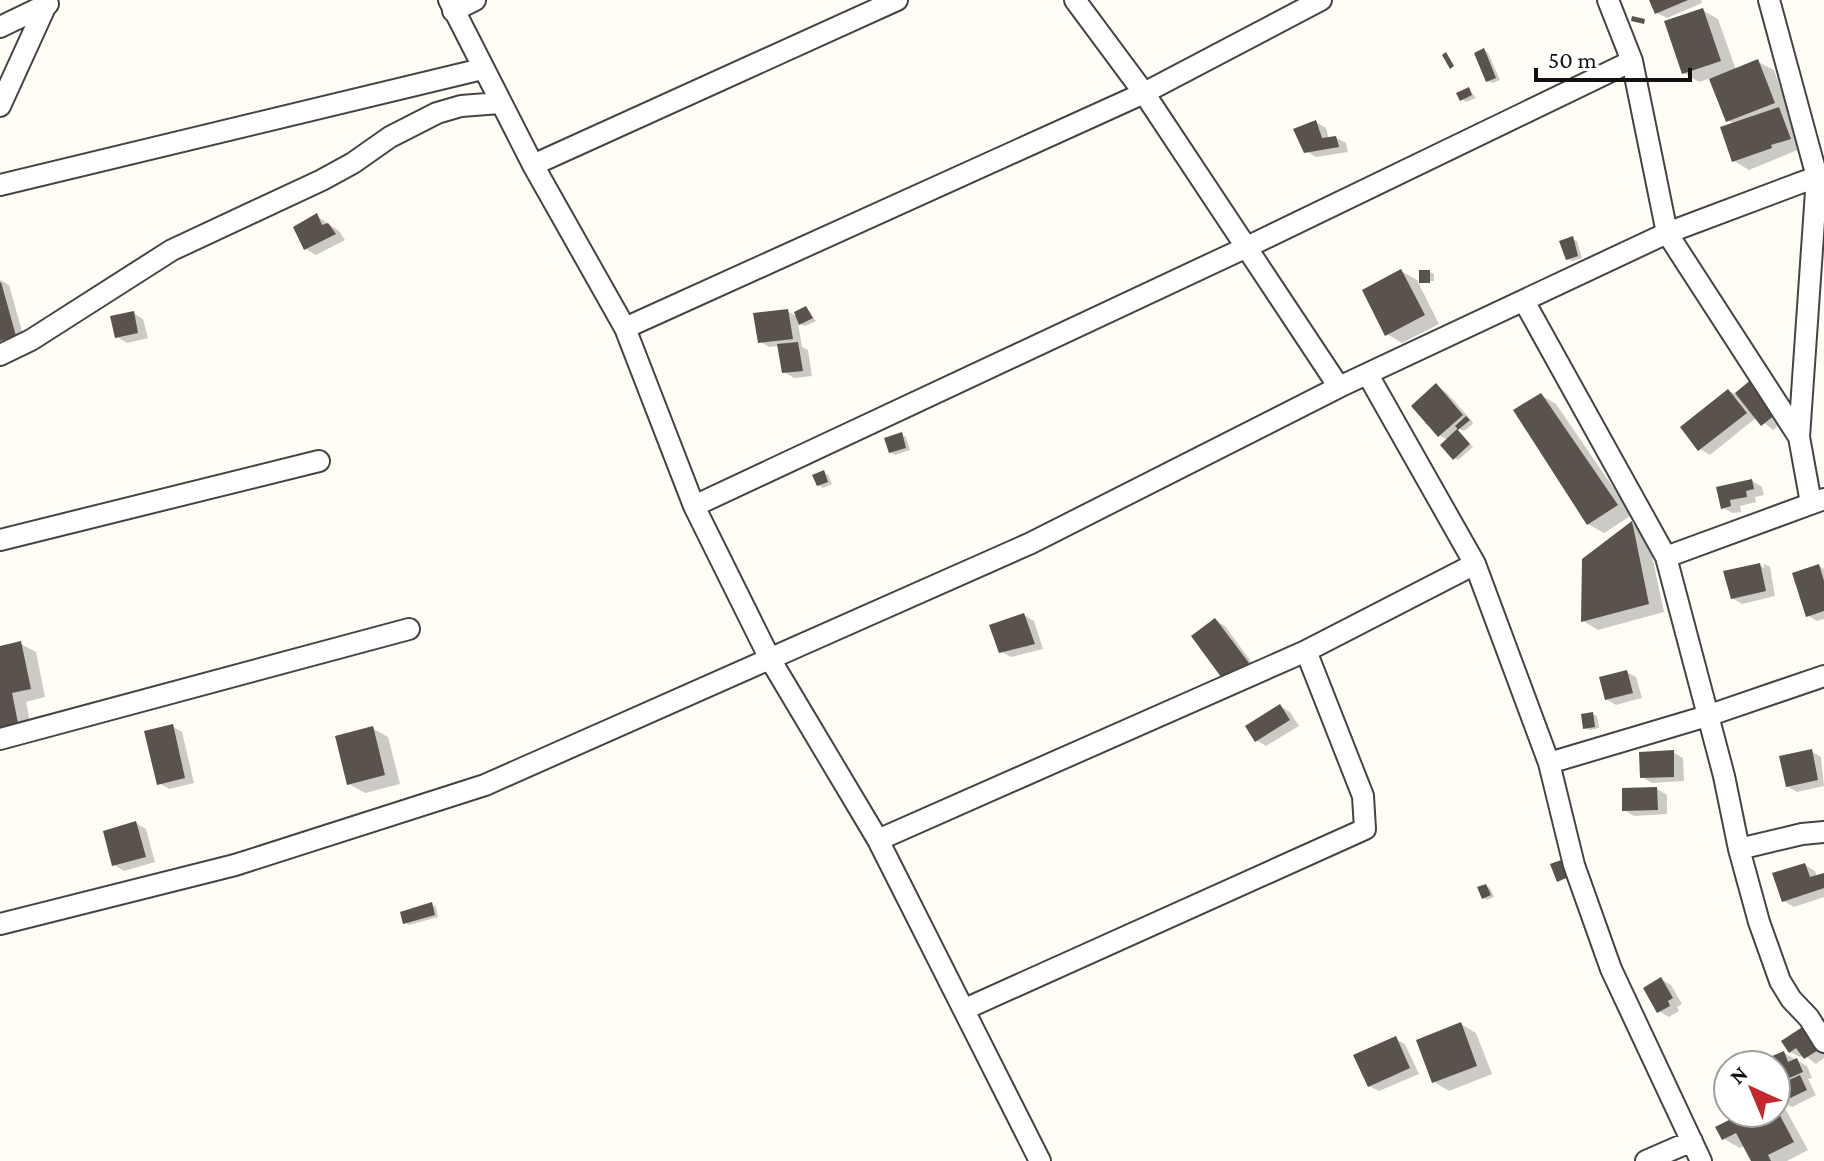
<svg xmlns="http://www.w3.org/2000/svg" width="1824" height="1161" font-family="'Crimson Pro',serif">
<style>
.shadow{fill:#0003}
.building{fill:#5a524d}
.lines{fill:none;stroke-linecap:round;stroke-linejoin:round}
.minor-casing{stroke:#444;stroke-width:24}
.minor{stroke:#fff;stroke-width:20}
</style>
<rect width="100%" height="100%" fill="#fffdf5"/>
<path class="shadow" d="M 1651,0 L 1701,0 L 1702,3 L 1667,18 L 1657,13 Z
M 1702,10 L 1718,19 L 1736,70 L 1758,62 L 1774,70 L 1789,112 L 1786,113 L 1795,118 L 1805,147 L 1749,170 L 1734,161 L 1735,124 L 1727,120 L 1711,78 L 1699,82 L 1684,73 Z
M 1484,50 L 1488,53 L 1500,80 L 1492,83 L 1488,81 Z
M 1469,89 L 1476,98 L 1466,102 L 1462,99 Z
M 1316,122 L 1326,128 L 1329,139 L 1336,138 L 1346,143 L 1348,152 L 1316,157 L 1306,151 Z
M 317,216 L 339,231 L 345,240 L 316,255 L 306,249 Z
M 1572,239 L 1577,241 L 1582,258 L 1572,261 L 1567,259 Z
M 1401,271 L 1417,280 L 1439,324 L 1402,343 L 1387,334 Z
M 1430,272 L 1434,274 L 1434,281 L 1421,282 Z
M 0,280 L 9,285 L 25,342 L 0,348 Z
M 806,308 L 816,321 L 805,326 L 798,323 L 802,347 L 808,350 L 812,376 L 794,378 L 784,372 L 780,346 L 769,347 L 759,341 L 787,311 L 798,317 Z
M 133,313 L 143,319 L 148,338 L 127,343 L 117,337 Z
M 1436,386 L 1446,392 L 1472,421 L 1473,424 L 1464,431 L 1455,427 L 1473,447 L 1458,460 L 1454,458 L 1448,440 L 1439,435 Z
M 1729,391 L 1788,417 L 1773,430 L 1757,417 L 1710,455 L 1700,449 Z
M 1541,395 L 1556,404 L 1632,515 L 1604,533 L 1588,524 Z
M 901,434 L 906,437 L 910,450 L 895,455 L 890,452 Z
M 823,472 L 828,475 L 832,484 L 823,488 L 819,485 Z
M 1752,481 L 1762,487 L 1764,495 L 1755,497 L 1756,502 L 1740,506 L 1741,512 L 1733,513 L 1723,508 L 1719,489 Z
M 1632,524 L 1647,532 L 1664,612 L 1598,630 L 1583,621 Z
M 1764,564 L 1770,567 L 1775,596 L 1742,604 L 1732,598 L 1759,565 L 1764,568 Z
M 1819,566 L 1824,569 L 1824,619 L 1817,621 L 1807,615 Z
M 1024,615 L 1034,621 L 1043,649 L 1011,657 L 1000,651 Z
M 1215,620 L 1225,626 L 1257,670 L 1235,686 Z
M 21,644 L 36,652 L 45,697 L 26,702 L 32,732 L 16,735 L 1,726 L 0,722 L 0,648 Z
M 1626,672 L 1636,677 L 1642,698 L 1616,705 L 1606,699 Z
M 1280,706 L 1290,712 L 1299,726 L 1266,746 L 1256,740 Z
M 1592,714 L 1597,716 L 1599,728 L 1590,730 L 1585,728 Z
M 172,726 L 182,732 L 194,783 L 169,789 L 159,783 Z
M 372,728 L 388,737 L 400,784 L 365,793 L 349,784 Z
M 1811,751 L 1821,757 L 1824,786 L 1797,792 L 1787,786 Z
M 1673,752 L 1683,758 L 1684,781 L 1652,783 L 1642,777 Z
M 1657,789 L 1667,795 L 1667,814 L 1634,816 L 1624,810 Z
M 136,823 L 146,829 L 155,862 L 124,871 L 114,865 Z
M 1805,865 L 1815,871 L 1817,877 L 1824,875 L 1824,897 L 1794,907 L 1784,901 Z
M 1486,886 L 1490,888 L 1494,897 L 1487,900 L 1483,897 Z
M 431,904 L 436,907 L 438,917 L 409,925 L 405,923 Z
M 1661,979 L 1671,985 L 1682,1004 L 1677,1007 L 1679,1011 L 1669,1017 L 1659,1011 Z
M 1461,1024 L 1476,1033 L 1492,1074 L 1449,1091 L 1434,1082 Z
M 1807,1026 L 1824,1043 L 1824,1058 L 1816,1064 L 1804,1055 L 1800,1057 L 1790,1052 Z
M 1395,1039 L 1405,1044 L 1419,1074 L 1379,1091 L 1369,1086 Z
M 1784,1053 L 1807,1066 L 1812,1078 L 1808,1079 L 1816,1095 L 1792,1107 L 1782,1101 L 1776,1091 L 1776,1065 L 1760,1065 Z
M 1776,1104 L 1786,1110 L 1808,1150 L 1787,1161 L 1753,1161 L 1745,1145 L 1740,1148 L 1724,1139 L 1747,1113 L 1776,1113 Z"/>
<path class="building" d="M 1649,0 L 1688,0 L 1655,14 Z
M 1703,8 L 1721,61 L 1682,74 L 1664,21 Z
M 1632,16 L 1645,19 L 1644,24 L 1631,21 Z
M 1484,48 L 1496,78 L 1486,82 L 1474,53 Z
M 1446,52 L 1454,66 L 1450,69 L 1442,55 Z
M 1758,59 L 1775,103 L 1726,122 L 1709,79 Z
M 1469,87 L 1472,95 L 1460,101 L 1456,93 Z
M 1779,107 L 1791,139 L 1771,145 L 1772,148 L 1732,162 L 1720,127 Z
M 1316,120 L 1322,138 L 1336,136 L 1339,147 L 1304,153 L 1293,129 Z
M 317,213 L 322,225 L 328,223 L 336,234 L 304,250 L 293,227 Z
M 1573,236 L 1578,256 L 1566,260 L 1559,241 Z
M 1401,269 L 1425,315 L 1385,336 L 1362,290 Z
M 1419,270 L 1430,270 L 1430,283 L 1419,283 Z
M 1,282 L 16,336 L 0,341 L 0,283 Z
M 806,306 L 813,318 L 799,325 L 794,312 Z
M 788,309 L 793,339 L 758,343 L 753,313 Z
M 134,311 L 138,333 L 115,338 L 110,316 Z
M 798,342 L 803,371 L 782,373 L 777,344 Z
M 1753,378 L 1780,411 L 1761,426 L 1735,393 Z
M 1436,383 L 1463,415 L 1438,437 L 1411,406 Z
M 1728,389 L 1747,413 L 1698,451 L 1680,427 Z
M 1541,393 L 1618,505 L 1587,525 L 1513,410 Z
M 1466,416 L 1470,420 L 1458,430 L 1455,426 Z
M 1457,429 L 1470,444 L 1453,460 L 1440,445 Z
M 902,432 L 906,448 L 889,453 L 884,438 Z
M 824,470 L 828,482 L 817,486 L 812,475 Z
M 1752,479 L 1754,489 L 1746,491 L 1747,497 L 1730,500 L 1731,506 L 1721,509 L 1716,487 Z
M 1632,521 L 1649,604 L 1581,622 L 1582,559 Z
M 1760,563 L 1766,591 L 1731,599 L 1723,571 Z
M 1819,564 L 1824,581 L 1824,611 L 1806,617 L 1792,573 Z
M 1024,613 L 1035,644 L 999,653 L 989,625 Z
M 1215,618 L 1249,663 L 1224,681 L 1191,636 Z
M 21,641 L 31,689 L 12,693 L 18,723 L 0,727 L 0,646 Z
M 1627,670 L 1633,693 L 1605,700 L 1599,677 Z
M 1280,704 L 1290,720 L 1255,742 L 1245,726 Z
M 1593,712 L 1595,727 L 1583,729 L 1581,714 Z
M 173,724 L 185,778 L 157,785 L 144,731 Z
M 373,726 L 385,775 L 347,785 L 335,736 Z
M 1812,749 L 1818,780 L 1786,787 L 1779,756 Z
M 1674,750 L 1674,777 L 1640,778 L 1639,752 Z
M 1657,787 L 1658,810 L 1622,811 L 1622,788 Z
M 136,821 L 146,857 L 112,866 L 103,831 Z
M 1564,859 L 1571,876 L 1557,882 L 1550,864 Z
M 1805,863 L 1810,877 L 1824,873 L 1824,888 L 1782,902 L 1772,873 Z
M 1486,884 L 1491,895 L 1482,899 L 1477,887 Z
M 432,902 L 435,915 L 403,924 L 400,912 Z
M 1661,977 L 1673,998 L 1668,1001 L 1670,1006 L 1657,1013 L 1643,988 Z
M 1461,1022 L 1477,1066 L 1432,1083 L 1416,1040 Z
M 1807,1024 L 1823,1047 L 1804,1059 L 1796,1048 L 1789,1053 L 1781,1041 Z
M 1396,1036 L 1410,1068 L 1368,1087 L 1353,1055 Z
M 1784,1051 L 1788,1062 L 1797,1058 L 1803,1072 L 1776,1084 L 1776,1065 L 1758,1065 L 1757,1062 Z
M 1800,1075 L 1807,1090 L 1780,1103 L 1776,1086 Z
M 1776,1108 L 1794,1142 L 1768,1155 L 1771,1161 L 1751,1161 L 1736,1133 L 1722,1140 L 1715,1127 L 1743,1113 L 1776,1113 Z"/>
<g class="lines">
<defs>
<path id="minor" d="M 449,0 L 533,165 L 625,328 L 694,506 L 770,659 L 878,840 L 1040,1161
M 1075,0 L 1144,93 L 1339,387
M 1608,0 L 1632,61 L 1667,233 L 1799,437
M 1769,0 L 1817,177 L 1799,437 L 1811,503
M 453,11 L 475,0
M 0,27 L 48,4
M 0,106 L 46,5
M 533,165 L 897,0
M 0,185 L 482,69
M 1524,301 L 1666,557 L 1724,776 L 1739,849 L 1759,922 L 1780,981 L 1791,999 L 1809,1018 L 1824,1042
M 625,328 L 1144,93 L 1321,0
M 0,355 L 31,340 L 172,250 L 322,180 L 353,163 L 390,137 L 437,113 L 461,106 L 500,103
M 1368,375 L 1475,564 L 1549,763 L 1574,865 L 1611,969 L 1701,1161
M 694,506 L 1247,247 L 1632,61
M 0,540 L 319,461
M 1666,557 L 1824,499
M 0,739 L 409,629
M 1549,763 L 1707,716 L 1824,676
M 878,840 L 1306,651 L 1475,564
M 1739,849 L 1802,834 L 1824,832
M 0,924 L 235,865 L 485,785 L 1031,543 L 1339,387 L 1667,233 L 1824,174
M 965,1009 L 1365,829 L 1363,796 L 1306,651
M 1646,1161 L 1692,1141"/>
</defs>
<use href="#minor" class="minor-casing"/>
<use href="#minor" class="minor"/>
</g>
<g transform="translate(1752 1089) rotate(316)"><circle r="38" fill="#ffffff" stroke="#a0a0a0" stroke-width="2"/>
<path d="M0-6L14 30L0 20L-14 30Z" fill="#c4262e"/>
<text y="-12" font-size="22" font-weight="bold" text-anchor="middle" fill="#111111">N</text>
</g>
<path d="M1536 68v12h154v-12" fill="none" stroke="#111111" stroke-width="4"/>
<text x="1548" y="68" font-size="24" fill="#111111" stroke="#ffffff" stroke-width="6" paint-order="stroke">50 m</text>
</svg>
